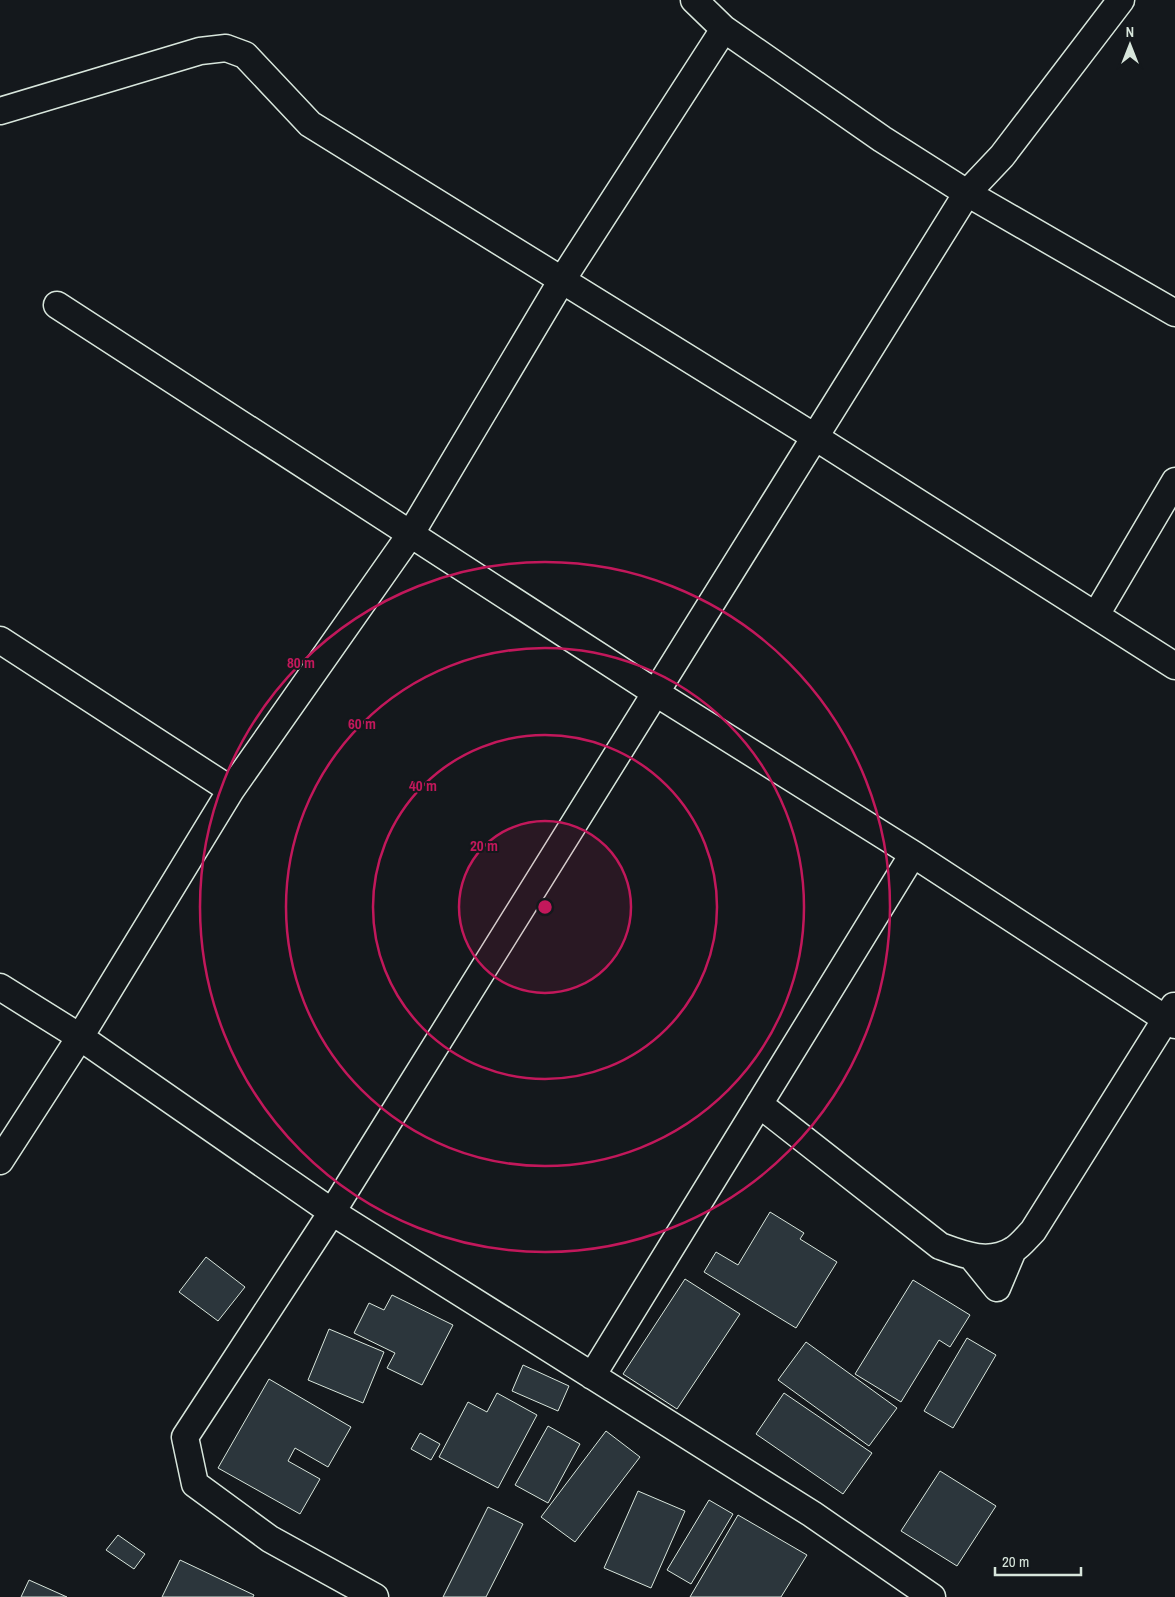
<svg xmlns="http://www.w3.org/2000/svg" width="1175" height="1597" font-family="'Archivo Narrow',sans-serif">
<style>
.building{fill:#2c363c;stroke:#d8e6dc}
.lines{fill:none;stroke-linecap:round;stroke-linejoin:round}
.street-casing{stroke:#d8e6dc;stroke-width:29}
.street{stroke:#14181c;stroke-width:26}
.ring{fill:none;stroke:#c2185b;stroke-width:2.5}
.centre{fill:#c2185b;stroke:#14181c;stroke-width:2.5}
.ring-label{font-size:15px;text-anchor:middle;font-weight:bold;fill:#c2185b;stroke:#14181c;stroke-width:4;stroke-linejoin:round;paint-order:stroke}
</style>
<rect width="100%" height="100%" fill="#14181c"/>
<path class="building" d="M 770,1212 L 804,1233 L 800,1239 L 837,1262 L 796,1328 L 704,1272 L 716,1252 L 738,1265 Z
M 206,1257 L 245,1287 L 218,1321 L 179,1292 Z
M 685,1279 L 740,1314 L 677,1409 L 623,1374 Z
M 913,1280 L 970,1315 L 950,1347 L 939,1340 L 901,1402 L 855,1374 Z
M 392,1295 L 453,1325 L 422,1385 L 387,1368 L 395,1353 L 354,1333 L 369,1303 L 384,1310 Z
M 329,1329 L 384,1352 L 363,1403 L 308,1380 Z
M 967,1338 L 996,1355 L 953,1428 L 924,1411 Z
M 806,1342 L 897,1408 L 869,1446 L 778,1380 Z
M 523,1365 L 569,1386 L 558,1411 L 512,1391 Z
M 269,1379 L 351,1427 L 328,1467 L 295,1448 L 288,1461 L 320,1479 L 300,1514 L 218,1468 Z
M 497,1393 L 537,1415 L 498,1488 L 439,1457 L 468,1402 L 487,1412 Z
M 784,1393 L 872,1453 L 843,1494 L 756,1434 Z
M 548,1426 L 580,1444 L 548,1503 L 515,1485 Z
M 606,1431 L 640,1457 L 575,1542 L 541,1517 Z
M 420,1433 L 440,1444 L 431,1460 L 411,1449 Z
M 940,1471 L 996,1506 L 957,1566 L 901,1531 Z
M 638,1491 L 685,1511 L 651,1588 L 604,1568 Z
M 709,1500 L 733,1514 L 691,1584 L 667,1570 Z
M 488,1507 L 523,1524 L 486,1597 L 443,1597 Z
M 738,1515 L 807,1555 L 781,1597 L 690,1597 Z
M 118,1535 L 145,1554 L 134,1569 L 106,1550 Z
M 180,1560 L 254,1595 L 253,1597 L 162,1597 Z
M 29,1580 L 67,1597 L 21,1597 Z"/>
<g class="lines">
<defs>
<path id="street" d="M 694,0 L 724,29 L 882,139 L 967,193 L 1175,313
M 0,111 L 200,51 L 226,48 L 245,55 L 310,124 L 815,437 L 1175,666
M 57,305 L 656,693 L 913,854 L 1175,1025
M 1096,615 L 1175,481
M 0,640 L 231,790
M 0,987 L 80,1037 L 332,1212 L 812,1514 L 932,1597
M 759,1104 L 940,1246 C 964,1255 989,1265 1013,1250 C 1020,1246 1027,1237 1033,1231 L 1174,1006
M 0,1161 L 80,1037 L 231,790 L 410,535 L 562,280 L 724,29
M 972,1257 L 997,1288 L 1013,1250
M 592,1376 L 913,854
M 375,1597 L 270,1539 L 195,1484 L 185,1437 L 332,1212 L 967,193 L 1002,156 L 1121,0"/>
</defs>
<use href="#street" class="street-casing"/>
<use href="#street" class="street"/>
</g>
<circle cx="545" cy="907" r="86" fill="#c2185b" fill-opacity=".12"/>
<g class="ring">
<circle cx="545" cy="907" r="86"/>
<circle cx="545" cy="907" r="172"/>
<circle cx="545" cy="907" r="259"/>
<circle cx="545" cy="907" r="345"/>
</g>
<circle cx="545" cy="907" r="8" class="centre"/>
<g class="ring-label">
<text x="301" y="668">80 m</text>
<text x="362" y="729">60 m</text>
<text x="423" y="791">40 m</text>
<text x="484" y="851">20 m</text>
</g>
<g transform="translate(1130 45)" stroke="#14181c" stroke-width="4" paint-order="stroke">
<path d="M0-4L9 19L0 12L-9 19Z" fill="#d8e6dc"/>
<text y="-8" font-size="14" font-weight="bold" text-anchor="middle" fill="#d8e6dc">N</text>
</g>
<path d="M995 1567v8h86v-8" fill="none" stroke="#d8e6dc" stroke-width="2.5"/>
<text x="1002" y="1567" font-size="15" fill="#d8e6dc" stroke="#14181c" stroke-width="4" paint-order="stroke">20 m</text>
</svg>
